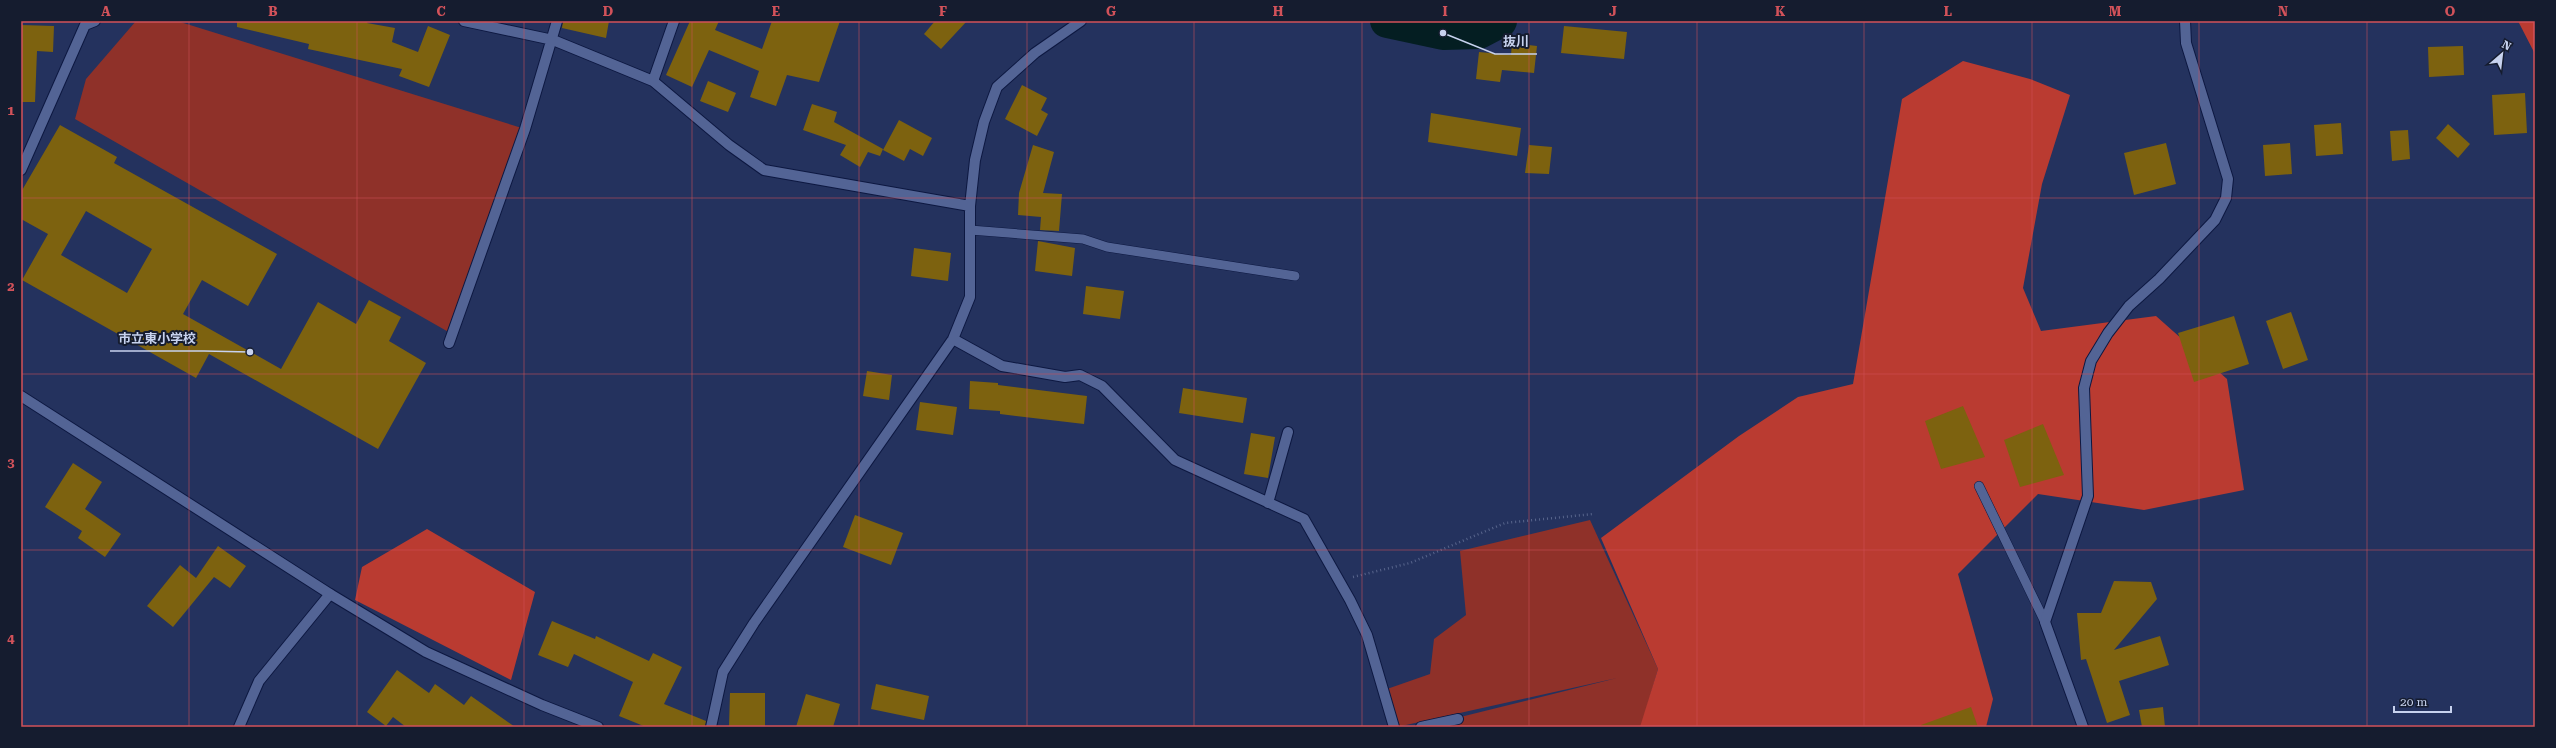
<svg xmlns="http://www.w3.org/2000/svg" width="2556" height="748" font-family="'Roboto Serif','Noto Sans JP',serif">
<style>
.green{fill:#8f3129}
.forest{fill:#ba3b31}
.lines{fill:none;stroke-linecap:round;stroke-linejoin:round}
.river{stroke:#041e22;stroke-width:34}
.building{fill:#7d620f;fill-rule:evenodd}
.service-casing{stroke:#0d1841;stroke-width:10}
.minor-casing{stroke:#0d1841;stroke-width:12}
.tertiary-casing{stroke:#0d1841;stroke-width:12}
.path{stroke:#58658c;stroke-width:2.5;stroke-dasharray:1 3;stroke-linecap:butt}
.service{stroke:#536495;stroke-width:9}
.minor{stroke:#536495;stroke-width:10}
.tertiary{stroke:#536495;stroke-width:10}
.grid{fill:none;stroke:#d2525a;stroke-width:1;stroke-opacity:0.55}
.leader{fill:none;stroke:#c7d2ee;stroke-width:1.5}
.callout-dot{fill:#c7d2ee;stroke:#151c2f;stroke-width:1.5}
.callout-label{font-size:13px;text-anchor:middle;font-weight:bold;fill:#c7d2ee;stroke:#151c2f;stroke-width:4;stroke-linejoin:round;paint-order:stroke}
.neatline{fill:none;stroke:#d2525a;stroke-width:1.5}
.grid-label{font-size:13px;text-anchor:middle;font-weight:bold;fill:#d2525a}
</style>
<rect width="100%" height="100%" fill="#24325e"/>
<path class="green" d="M 136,21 L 177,21 L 525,129 L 452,334 L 75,119 L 86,79 Z
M 1590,520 L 1658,669 L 1641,727 L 1420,727 L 1617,678 L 1397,727 L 1387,689 L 1430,674 L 1434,639 L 1466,615 L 1460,551 Z"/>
<path class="forest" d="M 2518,21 L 2535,21 L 2535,54 Z
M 1963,61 L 2030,79 L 2070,95 L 2042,184 L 2023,288 L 2041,331 L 2156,316 L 2227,379 L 2244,490 L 2144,510 L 2038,494 L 1958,574 L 1993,699 L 1986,727 L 1640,727 L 1658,669 L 1601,538 L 1739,436 L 1798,397 L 1853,384 L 1902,99 Z
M 427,529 L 535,592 L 511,680 L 355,600 L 362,567 Z"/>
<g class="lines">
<path class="river" d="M 1387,21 L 1443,33 L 1479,32 L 1500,21"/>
</g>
<path class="building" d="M 237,21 L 368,21 L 367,23 L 395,28 L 392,42 L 418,52 L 428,26 L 450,35 L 429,87 L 399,76 L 402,69 L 308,49 L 309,44 L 237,27 Z
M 563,21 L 609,21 L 606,38 L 562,28 Z
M 690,21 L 719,21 L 715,30 L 762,49 L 772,21 L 840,21 L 819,82 L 787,75 L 776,106 L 750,97 L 759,71 L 709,50 L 692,87 L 666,75 Z
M 935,21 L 967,21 L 941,49 L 924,34 Z
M 21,25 L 54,26 L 53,52 L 37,51 L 35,102 L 21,102 Z
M 1564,26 L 1627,32 L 1624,59 L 1561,53 Z
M 1512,43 L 1537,46 L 1534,73 L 1502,70 L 1500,82 L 1476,79 L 1479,52 L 1511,55 Z
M 2463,46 L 2464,75 L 2429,77 L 2428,47 Z
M 708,81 L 736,93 L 728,112 L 700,101 Z
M 1022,85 L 1047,98 L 1041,110 L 1048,114 L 1037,136 L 1005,119 Z
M 2525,93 L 2527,133 L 2494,135 L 2492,95 Z
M 812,104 L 837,112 L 834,122 L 883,149 L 880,156 L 868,152 L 860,167 L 840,155 L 846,145 L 803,130 Z
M 1431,113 L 1521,128 L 1517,156 L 1428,142 Z
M 899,120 L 932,138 L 923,156 L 910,149 L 904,161 L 883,150 Z
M 2341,123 L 2343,154 L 2316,156 L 2314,125 Z
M 2448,124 L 2470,144 L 2458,158 L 2436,138 Z
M 60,125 L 117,157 L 114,163 L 277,254 L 248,306 L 202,280 L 183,314 L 281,369 L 318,302 L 356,324 L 369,300 L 401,317 L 389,341 L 426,363 L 378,449 L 209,354 L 196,378 L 22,280 L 48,234 L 21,219 L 21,192 ZM 86,211 L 152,249 L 127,293 L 61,255 Z
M 2408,130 L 2410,159 L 2392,161 L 2390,131 Z
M 2166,143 L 2176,184 L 2134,195 L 2124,153 Z
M 2290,143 L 2292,174 L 2265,176 L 2263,145 Z
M 1033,145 L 1054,152 L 1043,193 L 1062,194 L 1059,231 L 1040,230 L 1041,217 L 1018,215 L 1019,193 Z
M 1529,145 L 1552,147 L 1549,174 L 1525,173 Z
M 1038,241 L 1075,248 L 1072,276 L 1035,271 Z
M 914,248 L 951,253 L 948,281 L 911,276 Z
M 1086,286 L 1124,291 L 1120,319 L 1083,314 Z
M 2291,312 L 2308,360 L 2283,369 L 2266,321 Z
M 2234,316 L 2249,364 L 2194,382 L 2178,333 Z
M 867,371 L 892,375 L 889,400 L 863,396 Z
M 970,381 L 998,383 L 998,385 L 1087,396 L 1084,424 L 1000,414 L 1000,411 L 969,409 Z
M 1183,388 L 1247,398 L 1243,423 L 1179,413 Z
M 920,402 L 957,407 L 953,435 L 916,430 Z
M 1963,406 L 1985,457 L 1941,469 L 1925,421 Z
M 2043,424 L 2064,475 L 2020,487 L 2004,440 Z
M 1251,433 L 1275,437 L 1268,478 L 1244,474 Z
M 73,463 L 102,482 L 85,509 L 121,534 L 105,557 L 78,538 L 82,531 L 45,507 Z
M 855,515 L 903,533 L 891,565 L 843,547 Z
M 218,546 L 246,566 L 230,588 L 214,577 L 173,627 L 147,606 L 180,565 L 196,578 Z
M 2114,581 L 2151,582 L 2157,599 L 2114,650 L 2160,636 L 2169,665 L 2119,681 L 2130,715 L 2107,723 L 2086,659 L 2081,660 L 2077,613 L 2101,613 Z
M 552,621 L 595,639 L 596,636 L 649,661 L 653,653 L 682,667 L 664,704 L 706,721 L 705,727 L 646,727 L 619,716 L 633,682 L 574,654 L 568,667 L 538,655 Z
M 397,670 L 429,693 L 435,684 L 464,705 L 471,696 L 515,727 L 406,727 L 393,717 L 386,726 L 367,712 Z
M 876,684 L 929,696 L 924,720 L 871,709 Z
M 730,693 L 765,693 L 765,727 L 729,727 Z
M 806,694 L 840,704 L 833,727 L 796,727 Z
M 1971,707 L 1978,727 L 1921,727 L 1921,725 Z
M 2163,707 L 2165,727 L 2142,727 L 2139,710 Z"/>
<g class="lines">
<defs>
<path id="service" d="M 970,230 L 1083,239 L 1107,247 L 1295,276
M 1979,486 L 2045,622"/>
<path id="minor" d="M 464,21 L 553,40 L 653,81 L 729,145 L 764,170 L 970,206
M 653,81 L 674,21
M 21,170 L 85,25 L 95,21
M 953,339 L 1002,366 L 1065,377 L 1080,375 L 1102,386 L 1175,460 L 1304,519 L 1350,600 L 1367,635 L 1394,727
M 449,343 L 525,129 L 557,21
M 1268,503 L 1288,432
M 239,727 L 259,681 L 330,594
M 711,727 L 723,672 L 754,623 L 953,339 L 970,297 L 970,206 L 975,160 L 984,122 L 997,87 L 1035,53 L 1081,21
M 1421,727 L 1458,719
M 2083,727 L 2045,622 L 2088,496 L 2084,388 L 2091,361 L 2108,333 L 2129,306 L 2159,279 L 2215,220 L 2226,198 L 2228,179 L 2186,43 L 2185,21"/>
<path id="tertiary" d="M 21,396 L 330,594 L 426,652 L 542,705 L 598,727"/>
</defs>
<use href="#service" class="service-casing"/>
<use href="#minor" class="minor-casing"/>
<use href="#tertiary" class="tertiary-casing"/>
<path class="path" d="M 1353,577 L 1410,563 L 1505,523 L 1593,514"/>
<use href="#service" class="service"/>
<use href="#minor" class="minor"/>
<use href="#tertiary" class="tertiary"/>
</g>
<path class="grid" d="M 189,21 L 189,727M 357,21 L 357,727M 524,21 L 524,727M 692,21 L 692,727M 859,21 L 859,727M 1027,21 L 1027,727M 1194,21 L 1194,727M 1362,21 L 1362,727M 1529,21 L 1529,727M 1697,21 L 1697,727M 1864,21 L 1864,727M 2032,21 L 2032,727M 2199,21 L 2199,727M 2367,21 L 2367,727M 21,198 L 2535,198M 21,374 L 2535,374M 21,550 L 2535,550"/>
<path class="leader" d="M1443 33L1495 54H1537M250 352L204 351H110"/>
<g class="callout-dot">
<circle cx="1443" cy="33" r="4"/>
<circle cx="250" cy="352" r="4"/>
</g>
<g class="callout-label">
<text x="1516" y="46">抜川</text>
<text x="157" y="343">市立東小学校</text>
</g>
<rect width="2556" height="748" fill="none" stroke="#151c2f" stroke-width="44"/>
<g transform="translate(2502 54) rotate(28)" stroke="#151c2f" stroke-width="3" paint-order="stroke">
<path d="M0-3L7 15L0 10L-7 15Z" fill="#c7d2ee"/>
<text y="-6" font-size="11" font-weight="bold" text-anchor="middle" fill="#c7d2ee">N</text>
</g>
<path d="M2394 706v6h57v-6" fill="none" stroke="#c7d2ee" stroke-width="2"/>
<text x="2400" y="706" font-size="12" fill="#c7d2ee" stroke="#151c2f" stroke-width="3" paint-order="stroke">20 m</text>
<rect x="22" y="22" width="2512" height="704" class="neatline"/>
<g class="grid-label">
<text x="106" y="16">A</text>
<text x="273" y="16">B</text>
<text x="441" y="16">C</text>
<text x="608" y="16">D</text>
<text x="776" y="16">E</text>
<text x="943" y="16">F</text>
<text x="1111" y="16">G</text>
<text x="1278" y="16">H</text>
<text x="1445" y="16">I</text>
<text x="1613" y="16">J</text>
<text x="1780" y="16">K</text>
<text x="1948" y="16">L</text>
<text x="2115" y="16">M</text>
<text x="2283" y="16">N</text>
<text x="2450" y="16">O</text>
<text x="11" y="115">1</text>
<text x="11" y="291">2</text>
<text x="11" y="467">3</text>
<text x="11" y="643">4</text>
</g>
</svg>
